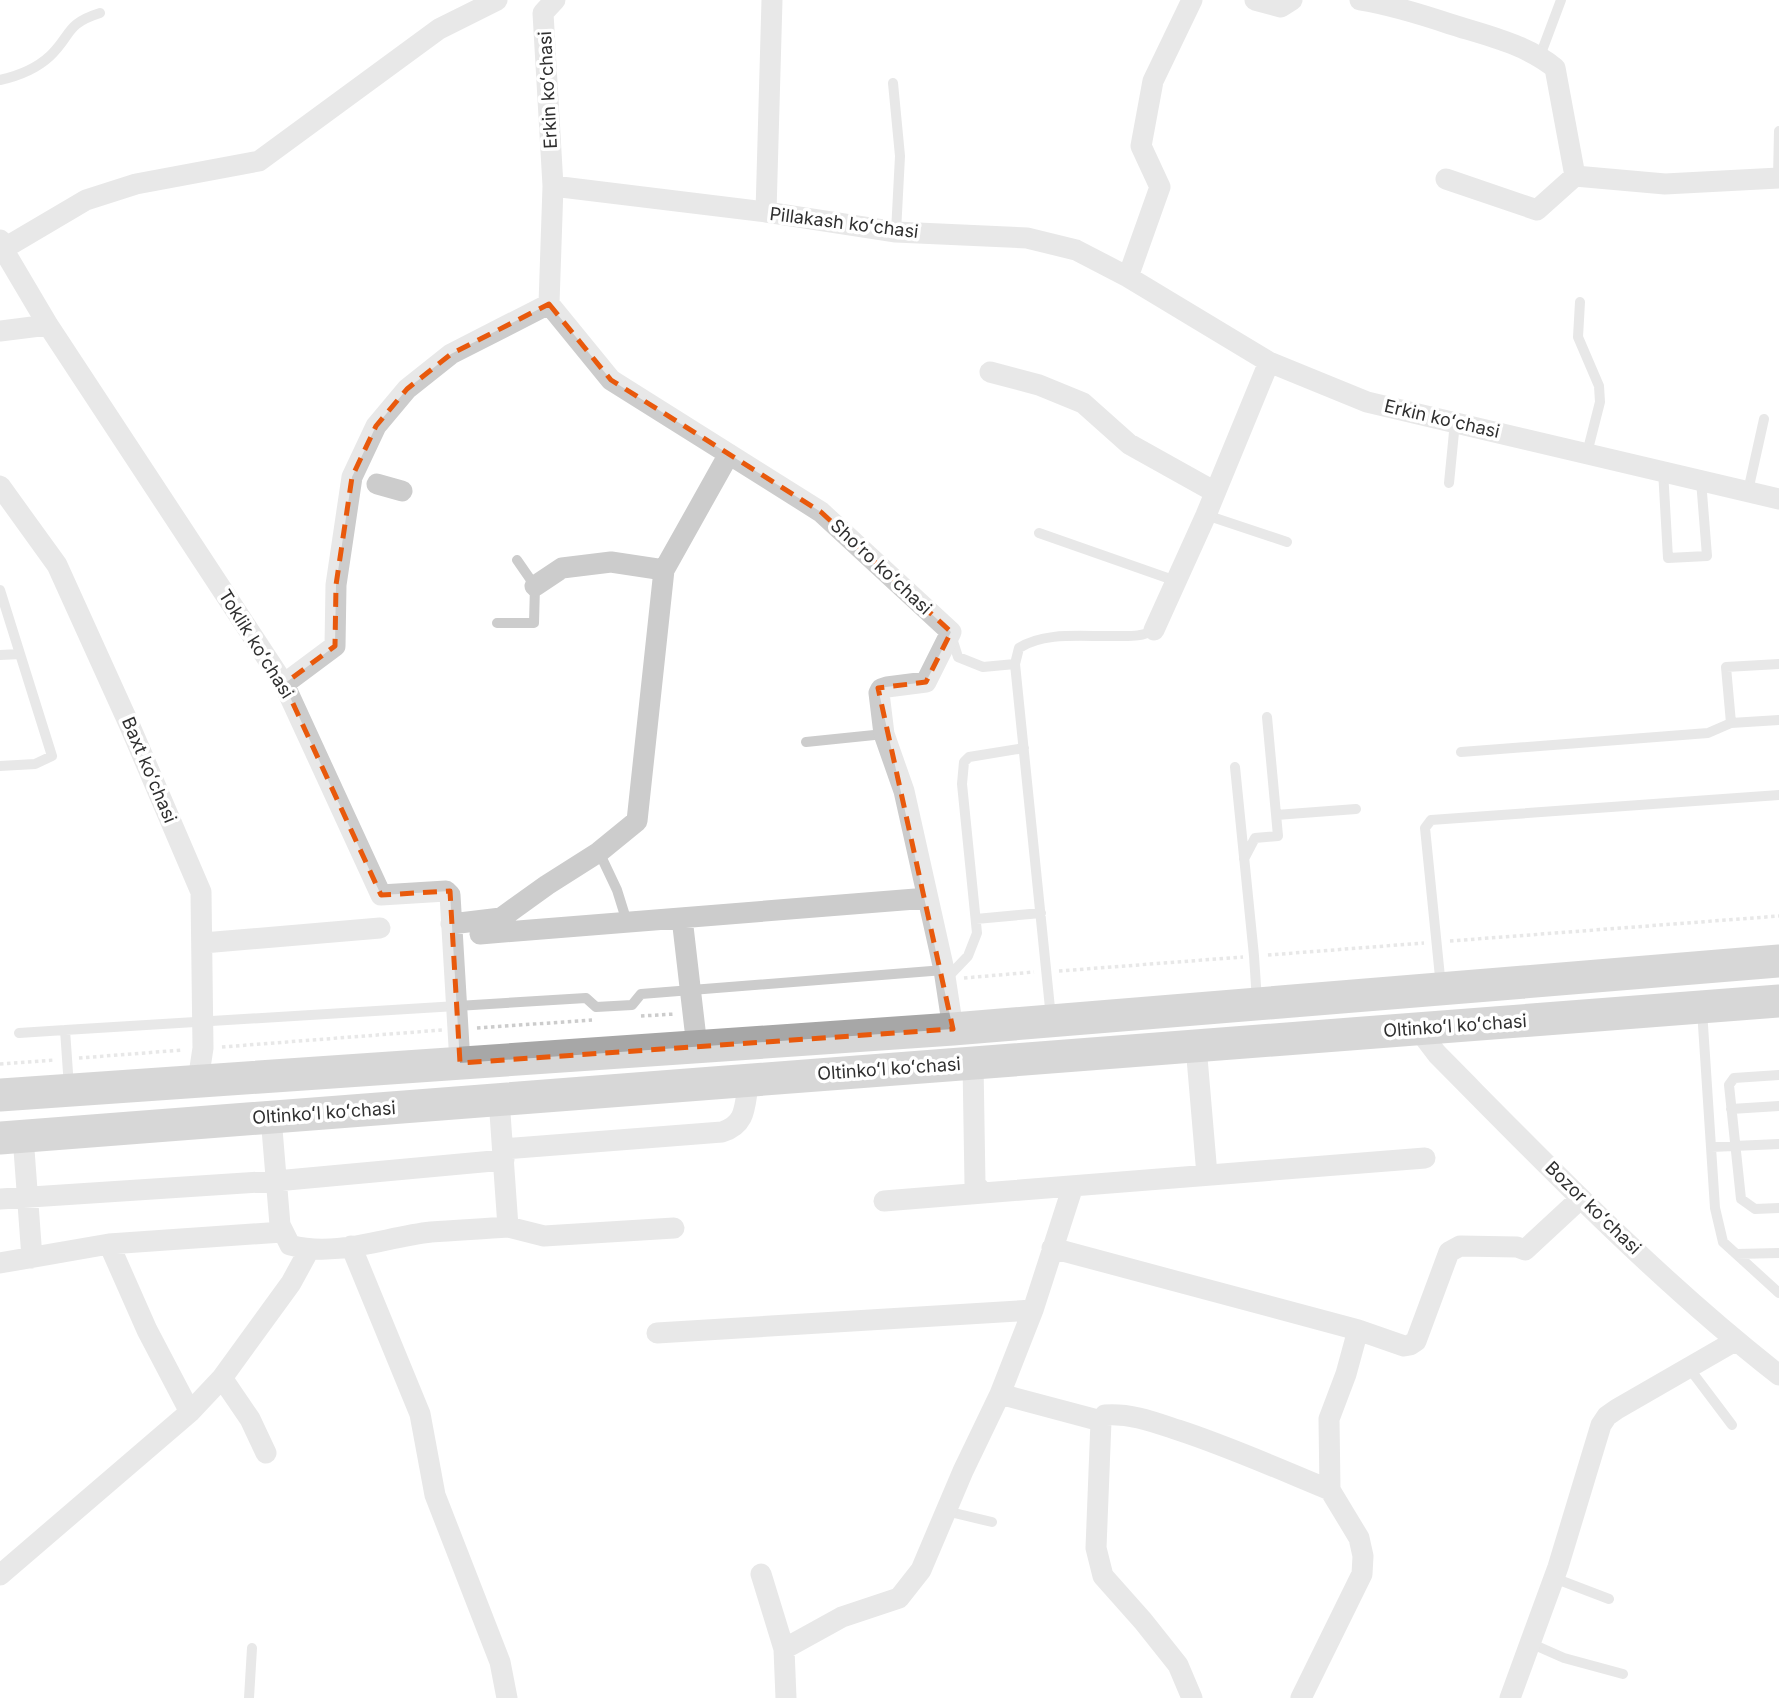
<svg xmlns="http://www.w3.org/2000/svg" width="1779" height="1698" font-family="Inter,sans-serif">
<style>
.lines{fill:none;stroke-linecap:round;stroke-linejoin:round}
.path{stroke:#ccc;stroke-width:3.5;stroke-dasharray:3.5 3.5;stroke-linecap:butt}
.lane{stroke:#ccc;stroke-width:10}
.street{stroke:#ccc;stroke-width:21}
.primary{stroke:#a7a7a7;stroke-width:33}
.marked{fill:none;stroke:#e8590c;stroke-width:5;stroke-dasharray:14 9;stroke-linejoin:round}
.labels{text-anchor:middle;stroke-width:7;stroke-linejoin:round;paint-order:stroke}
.street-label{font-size:18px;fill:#2f2f2f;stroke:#fff}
</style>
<rect width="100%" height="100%" fill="#fff"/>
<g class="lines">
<path class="path" d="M 1450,941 L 1779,916
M 1268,955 L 1424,943
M 1059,971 L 1243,957
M 964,978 L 1034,972
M 641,1016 L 675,1014
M 477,1028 L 592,1020
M 222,1047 L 442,1030
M 79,1058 L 183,1050
M 0,1064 L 54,1060"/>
<path class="lane" d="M 1540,56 L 1561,0
M 0,80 C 18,76 36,69 50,56 C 72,35 65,24 100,13
M 893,83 L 900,156 L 896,232
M 1778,178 L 1779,131
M 1580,302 L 1578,337 L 1599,386 L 1600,402 L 1587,453
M 1663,470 L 1668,558 L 1707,556 L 1701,480
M 1449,483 L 1455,422
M 1748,491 L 1764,419
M 1206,515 L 1287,542
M 1039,533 L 1176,581
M 0,590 L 52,756 L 35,764 L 0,766
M 497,623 L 534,623 L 535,586 L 517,560
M 951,635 L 958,657 L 983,667 L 1015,664
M 0,655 L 20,654
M 1779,664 L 1726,667 L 1731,723 L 1779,720
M 806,742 L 884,734
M 1461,752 L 1708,733 L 1731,723
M 1235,767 L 1254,956 L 1257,1001
M 1276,815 L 1356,809
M 599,852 L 617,890 L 627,922
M 1244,859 L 1255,838 L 1278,836 L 1267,717
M 976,919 L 1041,913
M 946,979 L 968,956 L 977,933 L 962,784 L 964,762 L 969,757 L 1024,748
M 1441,987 L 1425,828 L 1431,820 L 1779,795
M 1702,1010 L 1715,1208 L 1723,1242 L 1779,1293
M 1051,1018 L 1015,664 L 1019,648 C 1045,631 1085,637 1116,636 C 1130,636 1142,637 1154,630
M 19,1033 L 65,1030
M 1779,1075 L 1734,1078 L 1729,1085 L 1741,1199 L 1755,1209 L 1779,1208
M 69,1087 L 65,1030 L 586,998 L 596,1007 L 632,1005 L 641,994 L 944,970
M 1731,1109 L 1779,1106
M 1711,1147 L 1779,1144
M 1736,1254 L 1779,1253
M 1689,1368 L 1732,1425
M 946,1511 L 992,1522
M 1554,1578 L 1609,1599
M 1530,1643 L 1564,1658 L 1623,1674
M 249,1698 L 252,1648"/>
<path class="street" d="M 555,0 L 543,13 L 553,186 L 549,304 L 611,380 L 821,512 L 951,632 L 926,682 L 887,687 L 881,689 L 879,693 L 884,734 L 904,791 L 944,970 L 953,1029
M 1255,0 L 1281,7 L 1292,0
M 1360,0 C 1391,5 1420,14 1450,24 C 1485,35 1526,44 1555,68 L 1575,176 L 1665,184 L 1779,178
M 1446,179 L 1537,210 L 1575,176
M 553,186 L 766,212 L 896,232 L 1027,238 L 1076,250 L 1128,277 L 1269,362 L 1367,402 L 1779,499
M 766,212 L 772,0
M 0,240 L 3,249 L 48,325 L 284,684 L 381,895 L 446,891 L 450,895 L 460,1063
M 3,249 L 86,200 L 136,184 L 259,161 L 439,29 L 497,0
M 1128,277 L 1160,187 L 1141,146 L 1153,81 L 1192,0
M 0,331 L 48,325
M 990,372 L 1039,385 L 1083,403 L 1129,444 L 1215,492
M 377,484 L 402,491
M 0,486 L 57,565 L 129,724 L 201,892 L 203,1048 L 198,1081
M 535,586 L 562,568 L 611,562 L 664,570
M 1154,630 L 1206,515 L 1269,362
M 284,684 L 335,646 L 336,585 L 352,477 L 376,426 L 407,389 L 451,354 L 549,304
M 682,918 L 697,1047
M 451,924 L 501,918 L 547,885 L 599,852 L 637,821 L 664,570 L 729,454
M 480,934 L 928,898
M 203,943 L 380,928
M 1418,1029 L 1437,1054 C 1547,1165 1656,1279 1779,1375
M 1196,1046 L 1207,1175
M 973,1063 L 975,1184 L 983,1193 L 1425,1158
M 271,1117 L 280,1225 L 290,1245 C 336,1258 385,1237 431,1232 C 456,1230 482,1229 508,1227 L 499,1099
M 23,1136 L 32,1258
M 503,1149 L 722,1132 C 748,1124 744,1104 749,1080
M 0,1199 L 276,1181 L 504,1160
M 884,1201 L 983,1193
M 508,1227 L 544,1236 L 674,1228
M 109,1244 L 147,1330 L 190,1412
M 351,1246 L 420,1414 L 435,1495 L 500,1662 L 507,1698
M 1052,1248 L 1358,1330 L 1346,1374 L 1329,1419 L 1330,1490 L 1359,1538 L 1363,1556 L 1362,1574 L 1301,1698
M 0,1263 L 109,1244 L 282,1232
M 1358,1330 L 1404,1346 L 1410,1345 L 1416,1341 L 1449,1252 L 1460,1246 L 1517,1247 L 1525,1250 L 1580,1199
M 657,1333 L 1033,1310
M 222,1378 L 250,1419 L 266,1453
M 1000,1394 L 1101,1421 L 1105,1415 C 1131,1413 1154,1422 1178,1430 C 1230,1447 1279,1469 1330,1490
M 1101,1421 L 1096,1548 L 1103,1576 L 1143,1621 L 1178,1665 L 1192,1698
M 761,1574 L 784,1649
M 0,1575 L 190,1412 L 222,1378 L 291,1283 L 309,1250
M 786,1698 L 784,1649 L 842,1617 L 899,1598 L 921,1570 L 963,1471 L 1000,1394 L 1033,1310 L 1073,1186
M 1510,1698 L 1558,1567 L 1601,1425 L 1607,1416 L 1617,1409 L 1735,1341"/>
<path class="primary" d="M 0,1095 L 953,1029 L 1779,961
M 0,1138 L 1779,1001"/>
</g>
<path d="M0 0H1779V1698H0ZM 549,304 L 611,380 L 821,512 L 951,632 L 926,682 L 878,688 L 953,1029 L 460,1063 L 450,891 L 381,895 L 284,684 L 335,646 L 336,585 L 352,477 L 376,426 L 407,389 L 451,354 Z" fill="#fff" fill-opacity=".55" fill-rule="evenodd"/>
<path class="marked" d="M 549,304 L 611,380 L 821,512 L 951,632 L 926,682 L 878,688 L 953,1029 L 460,1063 L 450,891 L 381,895 L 284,684 L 335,646 L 336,585 L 352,477 L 376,426 L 407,389 L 451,354 Z"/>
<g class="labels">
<g class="street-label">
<text transform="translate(548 90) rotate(-93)" y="6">Erkin koʻchasi</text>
<text transform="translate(844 223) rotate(7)" y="6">Pillakash koʻchasi</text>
<text transform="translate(1442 419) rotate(13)" y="6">Erkin koʻchasi</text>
<text transform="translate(881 567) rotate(43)" y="6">Shoʻro koʻchasi</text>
<text transform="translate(256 644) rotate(58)" y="6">Toklik koʻchasi</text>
<text transform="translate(149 770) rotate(67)" y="6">Baxt koʻchasi</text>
<text transform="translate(1455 1026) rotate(-4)" y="6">Oltinkoʻl koʻchasi</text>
<text transform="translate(889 1069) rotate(-4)" y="6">Oltinkoʻl koʻchasi</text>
<text transform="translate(324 1113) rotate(-4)" y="6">Oltinkoʻl koʻchasi</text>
<text transform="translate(1593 1208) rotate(44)" y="6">Bozor koʻchasi</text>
</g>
</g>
</svg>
